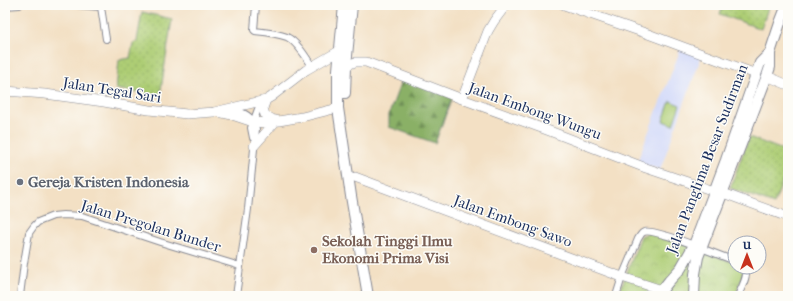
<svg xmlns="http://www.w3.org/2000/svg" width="793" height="301" font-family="'IM FELL French Canon',serif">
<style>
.built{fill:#d2d9f9}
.grass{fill:url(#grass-dots);stroke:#647e6a}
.forest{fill:url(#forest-firs);stroke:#527062}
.park{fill:url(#park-crowns);stroke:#647e6a}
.pitch{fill:#adcd75;stroke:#647e6a}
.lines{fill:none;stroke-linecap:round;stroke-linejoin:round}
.street-casing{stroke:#878891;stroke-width:8}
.secondary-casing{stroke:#878891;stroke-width:10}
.primary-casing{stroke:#878891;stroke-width:12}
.street{stroke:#fff;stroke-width:6}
.secondary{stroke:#fff;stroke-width:9}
.primary{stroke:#fff;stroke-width:10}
.worship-dot{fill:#6b7280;stroke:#fdfcf7;stroke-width:1.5}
.education-dot{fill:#8d6e63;stroke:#fdfcf7;stroke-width:1.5}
.labels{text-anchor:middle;stroke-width:3;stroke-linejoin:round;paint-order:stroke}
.street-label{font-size:15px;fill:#1b2f5e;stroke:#fdfcf7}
.worship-label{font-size:15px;font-weight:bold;fill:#5b616d;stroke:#fdfcf7;text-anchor:start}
.education-label{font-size:15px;font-weight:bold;fill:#785e54;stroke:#fdfcf7;text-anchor:start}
</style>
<defs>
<pattern id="grass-dots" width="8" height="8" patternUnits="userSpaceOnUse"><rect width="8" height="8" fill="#adcd75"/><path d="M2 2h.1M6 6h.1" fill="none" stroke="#94b068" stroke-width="1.8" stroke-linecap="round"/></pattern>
<pattern id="forest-firs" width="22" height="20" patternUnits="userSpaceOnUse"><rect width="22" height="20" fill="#8ab066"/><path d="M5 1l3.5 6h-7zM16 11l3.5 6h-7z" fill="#709057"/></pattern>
<pattern id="park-crowns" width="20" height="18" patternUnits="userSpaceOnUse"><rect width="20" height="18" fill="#adcd75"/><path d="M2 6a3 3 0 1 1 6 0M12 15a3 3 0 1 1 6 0" fill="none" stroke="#94b068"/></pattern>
</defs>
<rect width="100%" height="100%" fill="#fdfcf7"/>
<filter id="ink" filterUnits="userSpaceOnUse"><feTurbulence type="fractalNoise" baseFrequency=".025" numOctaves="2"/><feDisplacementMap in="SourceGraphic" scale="8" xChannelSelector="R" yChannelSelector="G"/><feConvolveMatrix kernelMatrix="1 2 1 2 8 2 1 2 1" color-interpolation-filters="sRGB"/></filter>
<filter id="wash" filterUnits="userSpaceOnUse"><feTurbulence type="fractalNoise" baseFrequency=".012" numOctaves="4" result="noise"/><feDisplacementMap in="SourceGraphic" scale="16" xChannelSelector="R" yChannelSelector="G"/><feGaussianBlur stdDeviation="0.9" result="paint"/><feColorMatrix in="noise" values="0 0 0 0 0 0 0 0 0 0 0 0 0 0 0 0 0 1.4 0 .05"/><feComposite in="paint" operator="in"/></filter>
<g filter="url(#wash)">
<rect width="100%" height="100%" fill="#f3e0c4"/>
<path class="built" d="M 681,48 L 702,55 L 660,170 L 637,162 Z"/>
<path class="grass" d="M 723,5 L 769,5 L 761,29 L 720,14 Z
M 142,12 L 172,19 L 160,96 L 116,89 L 119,60 L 130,58 L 133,43 L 137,41 Z
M 749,137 L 788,152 L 788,167 L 774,204 L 730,188 Z"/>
<path class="forest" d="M 402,79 L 452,98 L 435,143 L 389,127 L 389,114 Z"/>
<path class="park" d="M 651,232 L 735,263 L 735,267 L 744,267 L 744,272 L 735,296 L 618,296 L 641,236 Z"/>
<path class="pitch" d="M 670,101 L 680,105 L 673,125 L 663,121 Z"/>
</g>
<g filter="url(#ink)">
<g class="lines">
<defs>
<path id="street" d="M 77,5 L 101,7
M 101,5 L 101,7 L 106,39
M 256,5 L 254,30 L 255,31 C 265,32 277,33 287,37 C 297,42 306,57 312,66
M 5,6 L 19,5
M 231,110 C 243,111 254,117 256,129 L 248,209 L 236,296
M 253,138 L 251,128 L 261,101
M 701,248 L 735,261
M 20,296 L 24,263 L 29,233 L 34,226 L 38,222 L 53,216 L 63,215 L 82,216 L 160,242 L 240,266
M 616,296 L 622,277 L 638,239 C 640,236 641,233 644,232 C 650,229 686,242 694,245
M 738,296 C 741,288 749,276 745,267"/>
<path id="secondary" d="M 564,5 L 648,34 L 756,74
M 346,66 L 355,62 L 366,62 L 462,99 L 547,130 L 646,168 L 714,191
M 767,76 L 788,85
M 5,91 L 45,94 L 104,102 L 149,110 L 187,114 L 214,112 L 266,100 L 271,97 L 306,70 L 339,51
M 462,99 L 488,31 L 494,21 L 506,5
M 266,100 L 263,108 L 265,115 L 272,119 L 279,121
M 218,112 L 232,115 L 253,122 L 267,123 L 302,117 L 338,108
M 254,146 L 276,121
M 355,177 L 622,277 L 662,290
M 723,193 L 788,217"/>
<path id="primary" d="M 344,5 L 338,70 L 338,108 L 351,196 L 368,296
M 345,93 L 346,66 L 352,5
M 661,296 L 662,290 L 669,281 L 681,268 L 694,245 L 726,160 L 760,63 L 770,53
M 694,296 L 695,274 L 698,257 L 767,76 L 770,67 L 770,53 L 780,23 L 787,5"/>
</defs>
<use href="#street" class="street-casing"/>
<use href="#secondary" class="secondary-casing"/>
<use href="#primary" class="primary-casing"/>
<use href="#street" class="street"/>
<use href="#secondary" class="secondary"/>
<use href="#primary" class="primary"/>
</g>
</g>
<circle class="worship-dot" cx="20" cy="182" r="4"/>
<circle class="education-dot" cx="314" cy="250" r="4"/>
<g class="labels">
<g class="street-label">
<text transform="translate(112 90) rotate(9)" y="5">Jalan Tegal Sari</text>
<text transform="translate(535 111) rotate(20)" y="5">Jalan Embong Wungu</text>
<text transform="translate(707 159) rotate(-69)" y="5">Jalan Panglima Besar Sudirman</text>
<text transform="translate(513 221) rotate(20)" y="5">Jalan Embong Sawo</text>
<text transform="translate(151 226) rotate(17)" y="5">Jalan Pregolan Bunder</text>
</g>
<g class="worship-label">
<text x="28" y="187">Gereja Kristen Indonesia</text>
</g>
<g class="education-label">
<text x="322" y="246">Sekolah Tinggi Ilmu<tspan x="322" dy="17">Ekonomi Prima Visi</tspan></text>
</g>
</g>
<rect width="793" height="301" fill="none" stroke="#fdfcf7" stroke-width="20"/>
<g transform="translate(747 255)"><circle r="19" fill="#fdfcf7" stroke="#a3aaba"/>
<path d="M0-3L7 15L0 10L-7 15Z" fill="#c8321e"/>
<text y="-6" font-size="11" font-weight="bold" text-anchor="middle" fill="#1b2f5e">U</text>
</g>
</svg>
